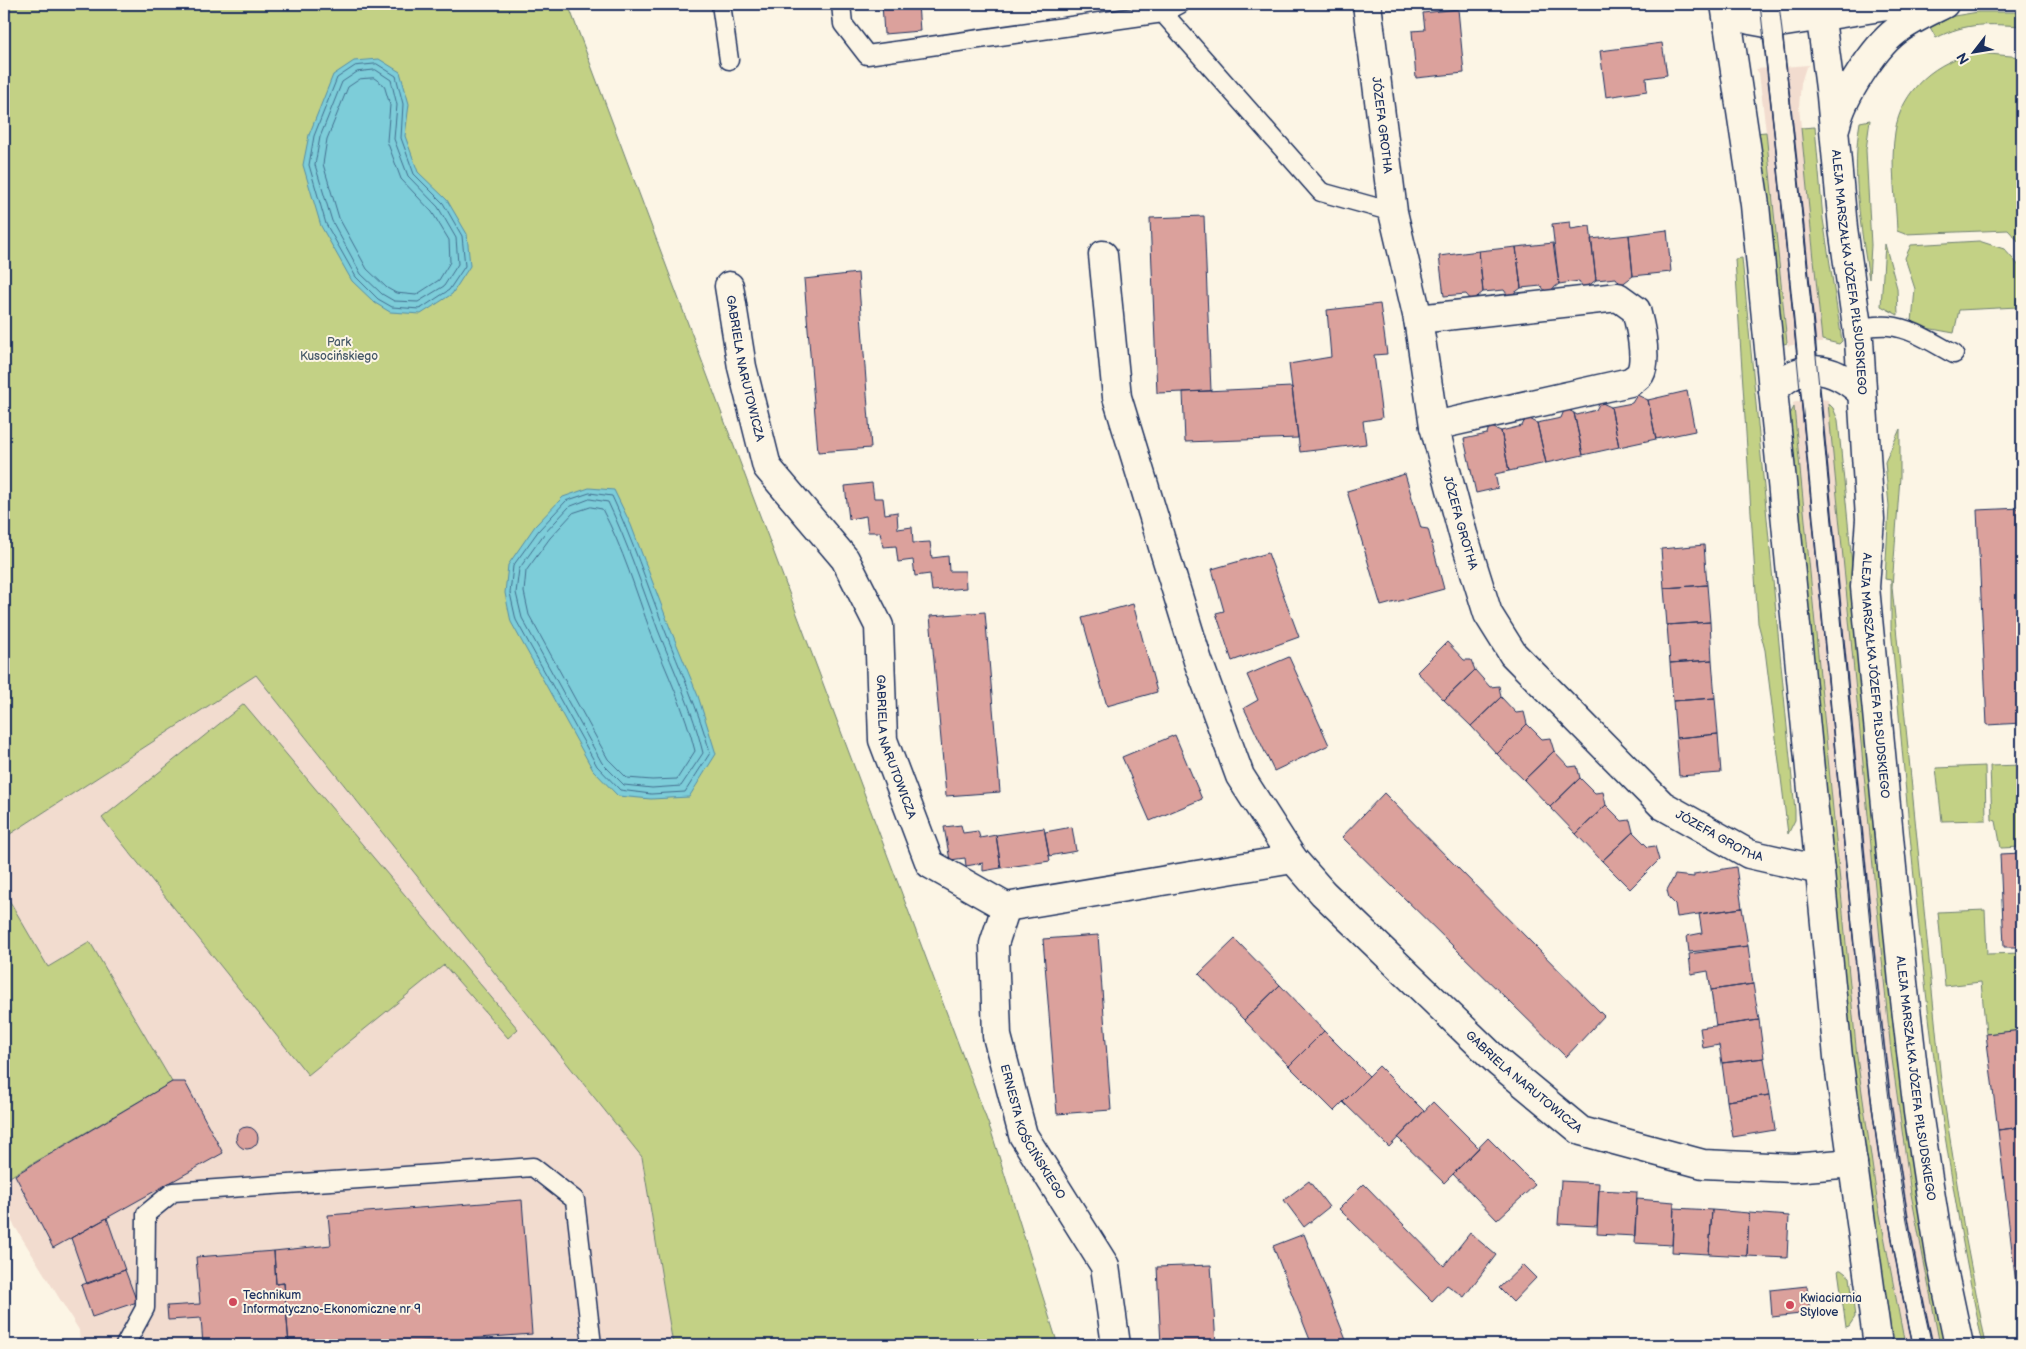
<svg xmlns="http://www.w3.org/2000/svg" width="2026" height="1349" font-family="'Balsamiq Sans',sans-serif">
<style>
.built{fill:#f2dccf}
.green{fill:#c3d185;stroke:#6f8072}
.water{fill:#7dcdd9;stroke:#568ea8}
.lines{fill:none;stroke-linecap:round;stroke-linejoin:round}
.shore{stroke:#426e8f;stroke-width:1}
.building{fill:#dba19c;stroke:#1b2f5e}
.service-casing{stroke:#1b2f5e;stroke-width:21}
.minor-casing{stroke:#1b2f5e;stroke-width:31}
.tertiary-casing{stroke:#1b2f5e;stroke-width:31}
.service{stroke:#fcf5e5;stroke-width:18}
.minor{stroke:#fcf5e5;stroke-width:28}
.tertiary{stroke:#fcf5e5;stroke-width:28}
.tram{stroke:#1b2f5e;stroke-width:1}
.poi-dot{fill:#d1495b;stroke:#fcf5e5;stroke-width:2}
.labels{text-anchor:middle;stroke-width:4;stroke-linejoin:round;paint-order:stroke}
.street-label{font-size:12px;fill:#1b2f5e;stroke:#fcf5e5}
.park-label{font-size:12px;fill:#455868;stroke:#fcf5e5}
.poi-label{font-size:12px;fill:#1b2f5e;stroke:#fcf5e5;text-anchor:start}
</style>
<rect width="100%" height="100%" fill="#fcf5e5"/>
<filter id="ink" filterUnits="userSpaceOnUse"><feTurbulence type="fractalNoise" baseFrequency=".02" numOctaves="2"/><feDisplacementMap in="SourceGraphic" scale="10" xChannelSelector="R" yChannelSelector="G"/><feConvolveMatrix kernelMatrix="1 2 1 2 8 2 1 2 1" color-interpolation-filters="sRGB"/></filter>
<g filter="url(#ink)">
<path class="built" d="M 1809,65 L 1806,67 L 1801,83 L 1799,107 L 1822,343 L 1802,343 L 1788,346 L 1766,132 L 1759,73 L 1756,69 Z
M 1814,398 L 1828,400 L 1891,1052 L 1911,1194 L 1940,1345 L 1905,1345 L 1877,1199 L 1866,1127 L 1857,1057 L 1793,403 L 1805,399 Z
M 256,675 L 642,1157 L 673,1345 L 80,1345 L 79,1330 L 4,1209 L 4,838 Z"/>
<path class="green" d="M 4,4 L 568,4 L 991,1131 L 1058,1345 L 673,1345 L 642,1157 L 256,675 L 4,838 Z
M 1978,12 L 2022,12 L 2022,26 C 1989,24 1967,22 1936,38 L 1930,27 L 1954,16 Z
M 1978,53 L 2022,57 L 2022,245 L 2008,230 L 1905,234 L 1897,231 C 1896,200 1890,163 1895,132 C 1901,90 1937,59 1978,53 Z
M 1870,120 L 1866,150 L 1871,245 L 1869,279 C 1861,228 1851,173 1860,122 Z
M 1815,127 L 1823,219 L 1842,341 L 1839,344 L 1822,340 L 1801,128 Z
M 1766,132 L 1787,343 L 1779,346 L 1755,133 Z
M 1979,241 L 2004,249 L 2022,269 L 2022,311 L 2018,307 L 1959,310 L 1954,333 L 1921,327 L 1912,322 L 1915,289 L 1905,258 L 1911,245 Z
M 1885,244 L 1897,288 L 1898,315 L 1881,306 Z
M 1742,258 L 1795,810 L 1795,820 L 1788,834 L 1765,650 L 1758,623 L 1735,259 Z
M 1828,403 L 1833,408 L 1838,420 L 1893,983 L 1949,1345 L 1940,1345 L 1938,1335 L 1911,1194 L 1891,1052 Z
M 1794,407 L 1857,1057 L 1877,1199 L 1905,1345 L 1896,1345 L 1888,1320 L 1859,1128 L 1787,420 Z
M 1900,429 L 1900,477 L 1892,587 L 1941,1081 L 1965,1235 L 1986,1345 L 1983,1345 C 1966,1265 1952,1184 1940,1103 C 1918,946 1906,787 1891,628 L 1891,580 L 1885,579 L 1889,506 L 1885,462 Z
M 244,704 L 518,1029 L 508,1038 L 444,965 L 308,1075 L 102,818 Z
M 2022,765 L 2022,847 L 2001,848 L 1996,821 L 1992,820 L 1990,766 Z
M 1985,766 L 1986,820 L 1942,821 L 1936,768 Z
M 5,893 L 48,967 L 90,942 L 172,1082 L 8,1178 L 4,1171 L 4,894 Z
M 1985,910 L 1987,954 L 2022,953 L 2022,1030 L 1986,1034 L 1981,982 L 1945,986 L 1938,912 Z
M 1838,1270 L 1841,1270 L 1850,1277 L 1855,1317 L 1849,1326 L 1846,1327 Z"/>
<path class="water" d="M 379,59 L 400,72 L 409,104 L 405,136 L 418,172 L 447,200 L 467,234 L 470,266 L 452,294 L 421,314 L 390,312 L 375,303 L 352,281 L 321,226 L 303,165 L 309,135 L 333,75 L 354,61 Z
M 589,488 L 614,490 L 631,525 L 670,628 L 698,696 L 716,754 L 689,797 L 651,799 L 618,796 L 593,770 L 511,622 L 505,593 L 508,565 L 535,526 L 563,497 Z"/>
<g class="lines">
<path class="shore" d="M 377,64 L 396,76 L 403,104 L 401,138 L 414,174 L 443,203 L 462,236 L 465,266 L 449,290 L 420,309 L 392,307 L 378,299 L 356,277 L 326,224 L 309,165 L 314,136 L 337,78 L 355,66 Z
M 376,70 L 391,80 L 397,105 L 394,139 L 408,176 L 438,207 L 456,238 L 458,264 L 444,286 L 418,302 L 394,301 L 382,294 L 361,274 L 332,221 L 315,165 L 320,137 L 342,82 L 357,72 Z
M 374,78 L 384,85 L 390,105 L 387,141 L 401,179 L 432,212 L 449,240 L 450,262 L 439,280 L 416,295 L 396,293 L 387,288 L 367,269 L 339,218 L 323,164 L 327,139 L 348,87 L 360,79 Z
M 590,493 L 612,496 C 632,539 647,584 664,628 C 680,670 699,710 710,753 L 685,792 L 651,794 L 620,790 L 597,766 L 516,620 L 510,593 L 513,566 L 539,530 L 566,501 Z
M 590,499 L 608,502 C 628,544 642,587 658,630 C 674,671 693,710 703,753 L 681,786 L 652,788 L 624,785 L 602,763 L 522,618 L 516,593 L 519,569 L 544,534 L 569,507 Z
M 591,507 L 602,509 C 623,548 636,592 651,633 C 667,673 685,710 695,751 L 677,779 L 652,780 L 627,778 L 608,759 L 529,615 L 524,592 L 526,571 L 550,538 L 573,513 Z"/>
</g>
<path class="building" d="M 882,4 L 918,4 L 920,31 L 884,34 Z
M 1458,9 L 1464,73 L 1416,78 L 1412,31 L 1425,30 L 1423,13 Z
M 1662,43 L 1667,75 L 1646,78 L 1647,91 L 1606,97 L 1600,51 Z
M 1204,216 L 1211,391 L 1157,393 L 1150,218 Z
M 1570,222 L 1571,229 L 1590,226 L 1596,280 L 1584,289 L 1579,281 L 1559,284 L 1552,224 Z
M 1667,230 L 1671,272 L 1633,276 L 1629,235 Z
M 1629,235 L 1633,276 L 1621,285 L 1616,278 L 1596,280 L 1591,239 Z
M 1553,243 L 1559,284 L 1547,293 L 1541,286 L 1521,288 L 1516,247 Z
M 1516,247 L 1521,288 L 1509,297 L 1504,290 L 1483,292 L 1479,251 Z
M 1479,251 L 1483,292 L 1472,301 L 1466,294 L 1444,296 L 1439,256 Z
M 858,273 L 871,448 L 818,452 L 804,279 Z
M 1380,304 L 1387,354 L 1374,355 L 1382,418 L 1363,421 L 1366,444 L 1300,452 L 1289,364 L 1331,357 L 1327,310 Z
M 1292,387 L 1298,438 L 1185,442 L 1183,392 Z
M 1687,391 L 1695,431 L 1656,439 L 1648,400 Z
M 1637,395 L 1648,400 L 1656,439 L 1619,447 L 1611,407 L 1632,403 Z
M 1600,402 L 1611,407 L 1619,447 L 1583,455 L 1574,413 L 1577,415 L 1596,410 Z
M 1565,408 L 1574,413 L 1583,455 L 1546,463 L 1537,423 L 1561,418 Z
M 1526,417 L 1537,423 L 1546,463 L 1509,471 L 1501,431 L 1522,426 Z
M 1489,426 L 1501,431 L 1509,471 L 1495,474 L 1498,488 L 1476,493 L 1464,439 L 1487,434 Z
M 1405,474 L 1421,528 L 1428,529 L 1444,589 L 1381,606 L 1347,491 Z
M 872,483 L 874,498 L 883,498 L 885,514 L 897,512 L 898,529 L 912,527 L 913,543 L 930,542 L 932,558 L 948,556 L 949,571 L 965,571 L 966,588 L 932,591 L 930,574 L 915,576 L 913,560 L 898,562 L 896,546 L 883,547 L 880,532 L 868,532 L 866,516 L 849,519 L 845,486 Z
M 2022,508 L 2022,723 L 1987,725 L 1977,510 Z
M 1704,545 L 1707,585 L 1664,588 L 1661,549 Z
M 1268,553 L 1299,637 L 1232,661 L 1216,613 L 1224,611 L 1212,569 Z
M 1707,585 L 1710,622 L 1667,625 L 1664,588 Z
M 1133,604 L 1157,692 L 1107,706 L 1082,618 Z
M 985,612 L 1000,792 L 946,796 L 930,616 Z
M 1710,622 L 1712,660 L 1670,663 L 1667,625 Z
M 1447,642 L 1464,660 L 1471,660 L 1475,670 L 1444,700 L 1417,672 Z
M 1289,657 L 1329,745 L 1274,771 L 1244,708 L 1258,700 L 1247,675 Z
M 1712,660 L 1715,698 L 1673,701 L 1670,663 Z
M 1475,670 L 1490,687 L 1499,686 L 1501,697 L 1471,726 L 1444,700 Z
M 1501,697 L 1516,713 L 1524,712 L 1527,724 L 1497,754 L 1471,726 Z
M 1715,698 L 1718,734 L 1676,738 L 1673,701 Z
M 1527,724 L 1542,739 L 1550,738 L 1554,751 L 1524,780 L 1497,754 Z
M 1718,734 L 1721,773 L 1679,776 L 1676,738 Z
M 1175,735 L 1202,799 L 1150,821 L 1122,757 Z
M 1554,751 L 1569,767 L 1577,766 L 1580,778 L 1550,807 L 1524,780 Z
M 1580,778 L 1595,793 L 1603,792 L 1606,805 L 1576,834 L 1550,807 Z
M 1384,793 L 1604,1016 L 1566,1057 L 1342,837 Z
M 1606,805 L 1622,821 L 1630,820 L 1633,832 L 1602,861 L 1576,834 Z
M 961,825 L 963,833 L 978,831 L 980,838 L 996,835 L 1001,868 L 983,871 L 983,863 L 966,866 L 965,858 L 950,860 L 944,827 Z
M 1072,827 L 1076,851 L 1049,856 L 1045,832 Z
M 1044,828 L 1050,861 L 1001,868 L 996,835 Z
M 1633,832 L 1648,847 L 1655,846 L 1659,860 L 1630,889 L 1602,861 Z
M 2022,853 L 2022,947 L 2004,947 L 2000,854 Z
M 1736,867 L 1742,908 L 1677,917 L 1675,904 L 1669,898 L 1667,890 L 1675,875 L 1694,877 L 1694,874 Z
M 1742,908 L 1748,946 L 1689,952 L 1687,936 L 1702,933 L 1699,914 Z
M 1098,935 L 1111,1110 L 1057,1114 L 1043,939 Z
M 1235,939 L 1280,985 L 1244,1020 L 1199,974 Z
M 1748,946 L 1753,984 L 1711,990 L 1708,971 L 1691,974 L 1689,954 Z
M 1753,984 L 1759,1020 L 1716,1026 L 1711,990 Z
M 1280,985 L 1324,1031 L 1289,1066 L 1244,1020 Z
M 1759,1020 L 1764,1058 L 1722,1063 L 1719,1045 L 1703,1048 L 1700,1028 Z
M 2022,1030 L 2022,1127 L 1998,1130 L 1986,1034 Z
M 1324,1031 L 1369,1076 L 1334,1111 L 1289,1066 Z
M 1764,1058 L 1770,1095 L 1727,1101 L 1722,1063 Z
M 1379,1066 L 1424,1111 L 1389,1147 L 1343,1102 Z
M 172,1082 L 185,1082 L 223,1153 L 53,1248 L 15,1175 Z
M 1770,1095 L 1775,1130 L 1733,1137 L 1727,1101 Z
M 1433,1102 L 1479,1148 L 1444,1183 L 1398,1138 Z
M236 1138a11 11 0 1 1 22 0a11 11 0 1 1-22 0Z
M 2022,1127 L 2022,1292 L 2017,1293 L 1998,1130 Z
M 1488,1138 L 1535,1185 L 1497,1220 L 1453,1174 Z
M 1309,1181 L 1329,1207 L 1304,1227 L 1284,1200 Z
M 1561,1181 L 1599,1183 L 1597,1226 L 1558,1224 Z
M 1364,1184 L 1444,1266 L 1470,1233 L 1496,1255 L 1464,1297 L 1447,1285 L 1432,1301 L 1339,1209 Z
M 1599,1190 L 1637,1192 L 1635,1236 L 1597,1234 Z
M 1637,1199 L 1674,1202 L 1672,1245 L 1634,1243 Z
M 522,1200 L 532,1334 L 384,1345 L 289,1345 L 284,1283 L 276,1284 L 274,1251 L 331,1245 L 328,1215 Z
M 1674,1208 L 1712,1210 L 1709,1254 L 1672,1252 Z
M 1712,1210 L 1749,1213 L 1747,1256 L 1709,1254 Z
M 1749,1213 L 1789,1216 L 1787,1258 L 1747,1256 Z
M 107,1218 L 125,1270 L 87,1284 L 71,1238 Z
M 1304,1234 L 1348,1345 L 1312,1345 L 1273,1246 Z
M 274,1251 L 276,1284 L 284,1283 L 289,1345 L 203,1345 L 201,1318 L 168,1320 L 167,1306 L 200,1304 L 196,1257 Z
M 1211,1265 L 1216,1345 L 1161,1345 L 1157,1267 Z
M 1523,1265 L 1536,1278 L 1513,1302 L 1499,1288 Z
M 125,1270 L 137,1302 L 92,1317 L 81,1285 Z
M 1807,1286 L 1810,1313 L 1772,1317 L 1770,1290 Z"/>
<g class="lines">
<defs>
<path id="service" d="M 721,4 L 729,60
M 841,4 L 843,24 L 867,55 L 1163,13 L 1321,192 L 1393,212
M 1769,4 C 1801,267 1823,531 1849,794 C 1867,979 1882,1164 1923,1345
M 1163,13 L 1180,4
M 1858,328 C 1868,327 1879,325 1889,326 C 1912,328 1935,344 1954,354
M 125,1345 L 145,1308 L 146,1214 L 173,1192 L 533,1167 L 575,1200 L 592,1345"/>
<g id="minor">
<path id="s1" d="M 1367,4 L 1393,212 L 1418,319 L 1434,426 L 1463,534 L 1488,614 L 1513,654 L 1662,805 L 1749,854 L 1820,870"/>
<path id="s2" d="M 1103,255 L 1117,397 L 1198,661 L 1240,776 L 1293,859 L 1323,893 L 1499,1063 L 1581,1131 L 1703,1164 L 1793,1168 L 1853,1163"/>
<path id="s3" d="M 729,286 L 742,367 L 767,467 L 845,559 L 879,626 L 883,740 L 930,864 L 1006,907 L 1293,859"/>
<path d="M 1418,319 L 1618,297 L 1636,310 C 1640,325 1648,360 1640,374 C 1638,377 1634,379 1630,382 L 1434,426"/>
<path id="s4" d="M 1006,907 L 994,944 L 997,1036 L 1023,1135 L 1105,1266 L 1116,1345"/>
</g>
<g id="tertiary">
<path d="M 1725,4 L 1755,205 L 1838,1057 L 1878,1345"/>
<path d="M 1726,4 L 1750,20 L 1772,24 L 1900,4"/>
<path id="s5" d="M 1819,4 L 1831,96 L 1843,228 L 1859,340 L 1870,519 L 1865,587 L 1903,982 L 1918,1112 L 1929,1185 L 1941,1260 L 1959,1345"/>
<path d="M 1836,125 C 1842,97 1874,48 1896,31 C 1910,20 1928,12 1944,4"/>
<path d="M 1773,391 C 1801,360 1832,366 1861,392"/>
</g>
</defs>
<use href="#service" class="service-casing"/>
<use href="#minor" class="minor-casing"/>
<use href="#tertiary" class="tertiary-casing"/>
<use href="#service" class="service"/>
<use href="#minor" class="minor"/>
<use href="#tertiary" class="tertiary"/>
<path class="tram" d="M 1760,4 C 1789,260 1812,517 1837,774 C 1856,965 1871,1157 1913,1345
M 1779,4 C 1809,265 1832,526 1857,787 C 1875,974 1889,1162 1932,1345"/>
</g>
</g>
<g class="poi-dot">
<circle cx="233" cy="1302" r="5"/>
<circle cx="1790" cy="1305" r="5"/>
</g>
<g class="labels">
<g class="street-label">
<text dy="4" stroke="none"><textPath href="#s1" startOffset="122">JÓZEFA GROTHA</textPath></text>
<text dy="4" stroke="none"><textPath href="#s5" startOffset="270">ALEJA MARSZAŁKA JÓZEFA PIŁSUDSKIEGO</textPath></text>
<text dy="4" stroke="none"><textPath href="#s3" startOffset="84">GABRIELA NARUTOWICZA</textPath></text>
<text dy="4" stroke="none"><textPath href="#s1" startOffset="528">JÓZEFA GROTHA</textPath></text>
<text dy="4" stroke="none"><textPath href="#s5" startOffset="675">ALEJA MARSZAŁKA JÓZEFA PIŁSUDSKIEGO</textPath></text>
<text dy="4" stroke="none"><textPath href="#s3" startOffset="504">GABRIELA NARUTOWICZA</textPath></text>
<text dy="4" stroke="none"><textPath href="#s1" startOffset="948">JÓZEFA GROTHA</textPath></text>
<text dy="4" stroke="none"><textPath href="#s5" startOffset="1080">ALEJA MARSZAŁKA JÓZEFA PIŁSUDSKIEGO</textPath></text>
<text dy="4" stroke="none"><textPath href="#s2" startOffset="961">GABRIELA NARUTOWICZA</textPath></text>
<text dy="4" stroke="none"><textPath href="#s4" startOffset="234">ERNESTA KOŚCIŃSKIEGO</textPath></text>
</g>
<g class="park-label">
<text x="339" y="346">Park<tspan x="339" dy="14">Kusocińskiego</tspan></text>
</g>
<g class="poi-label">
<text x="243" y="1299">Technikum<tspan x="243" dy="14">Informatyczno-Ekonomiczne nr 9</tspan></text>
<text x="1800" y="1302">Kwiaciarnia<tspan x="1800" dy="14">Stylove</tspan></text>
</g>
</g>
<rect width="2026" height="1349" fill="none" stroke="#fcf5e5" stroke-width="20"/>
<rect x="10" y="10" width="2006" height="1329" fill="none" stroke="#1b2f5e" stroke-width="2" filter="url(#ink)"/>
<g transform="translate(1974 52) rotate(239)" stroke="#fcf5e5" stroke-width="4" paint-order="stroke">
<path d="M0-4L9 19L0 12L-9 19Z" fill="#1b2f5e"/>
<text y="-8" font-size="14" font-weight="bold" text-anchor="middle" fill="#1b2f5e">N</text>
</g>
</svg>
